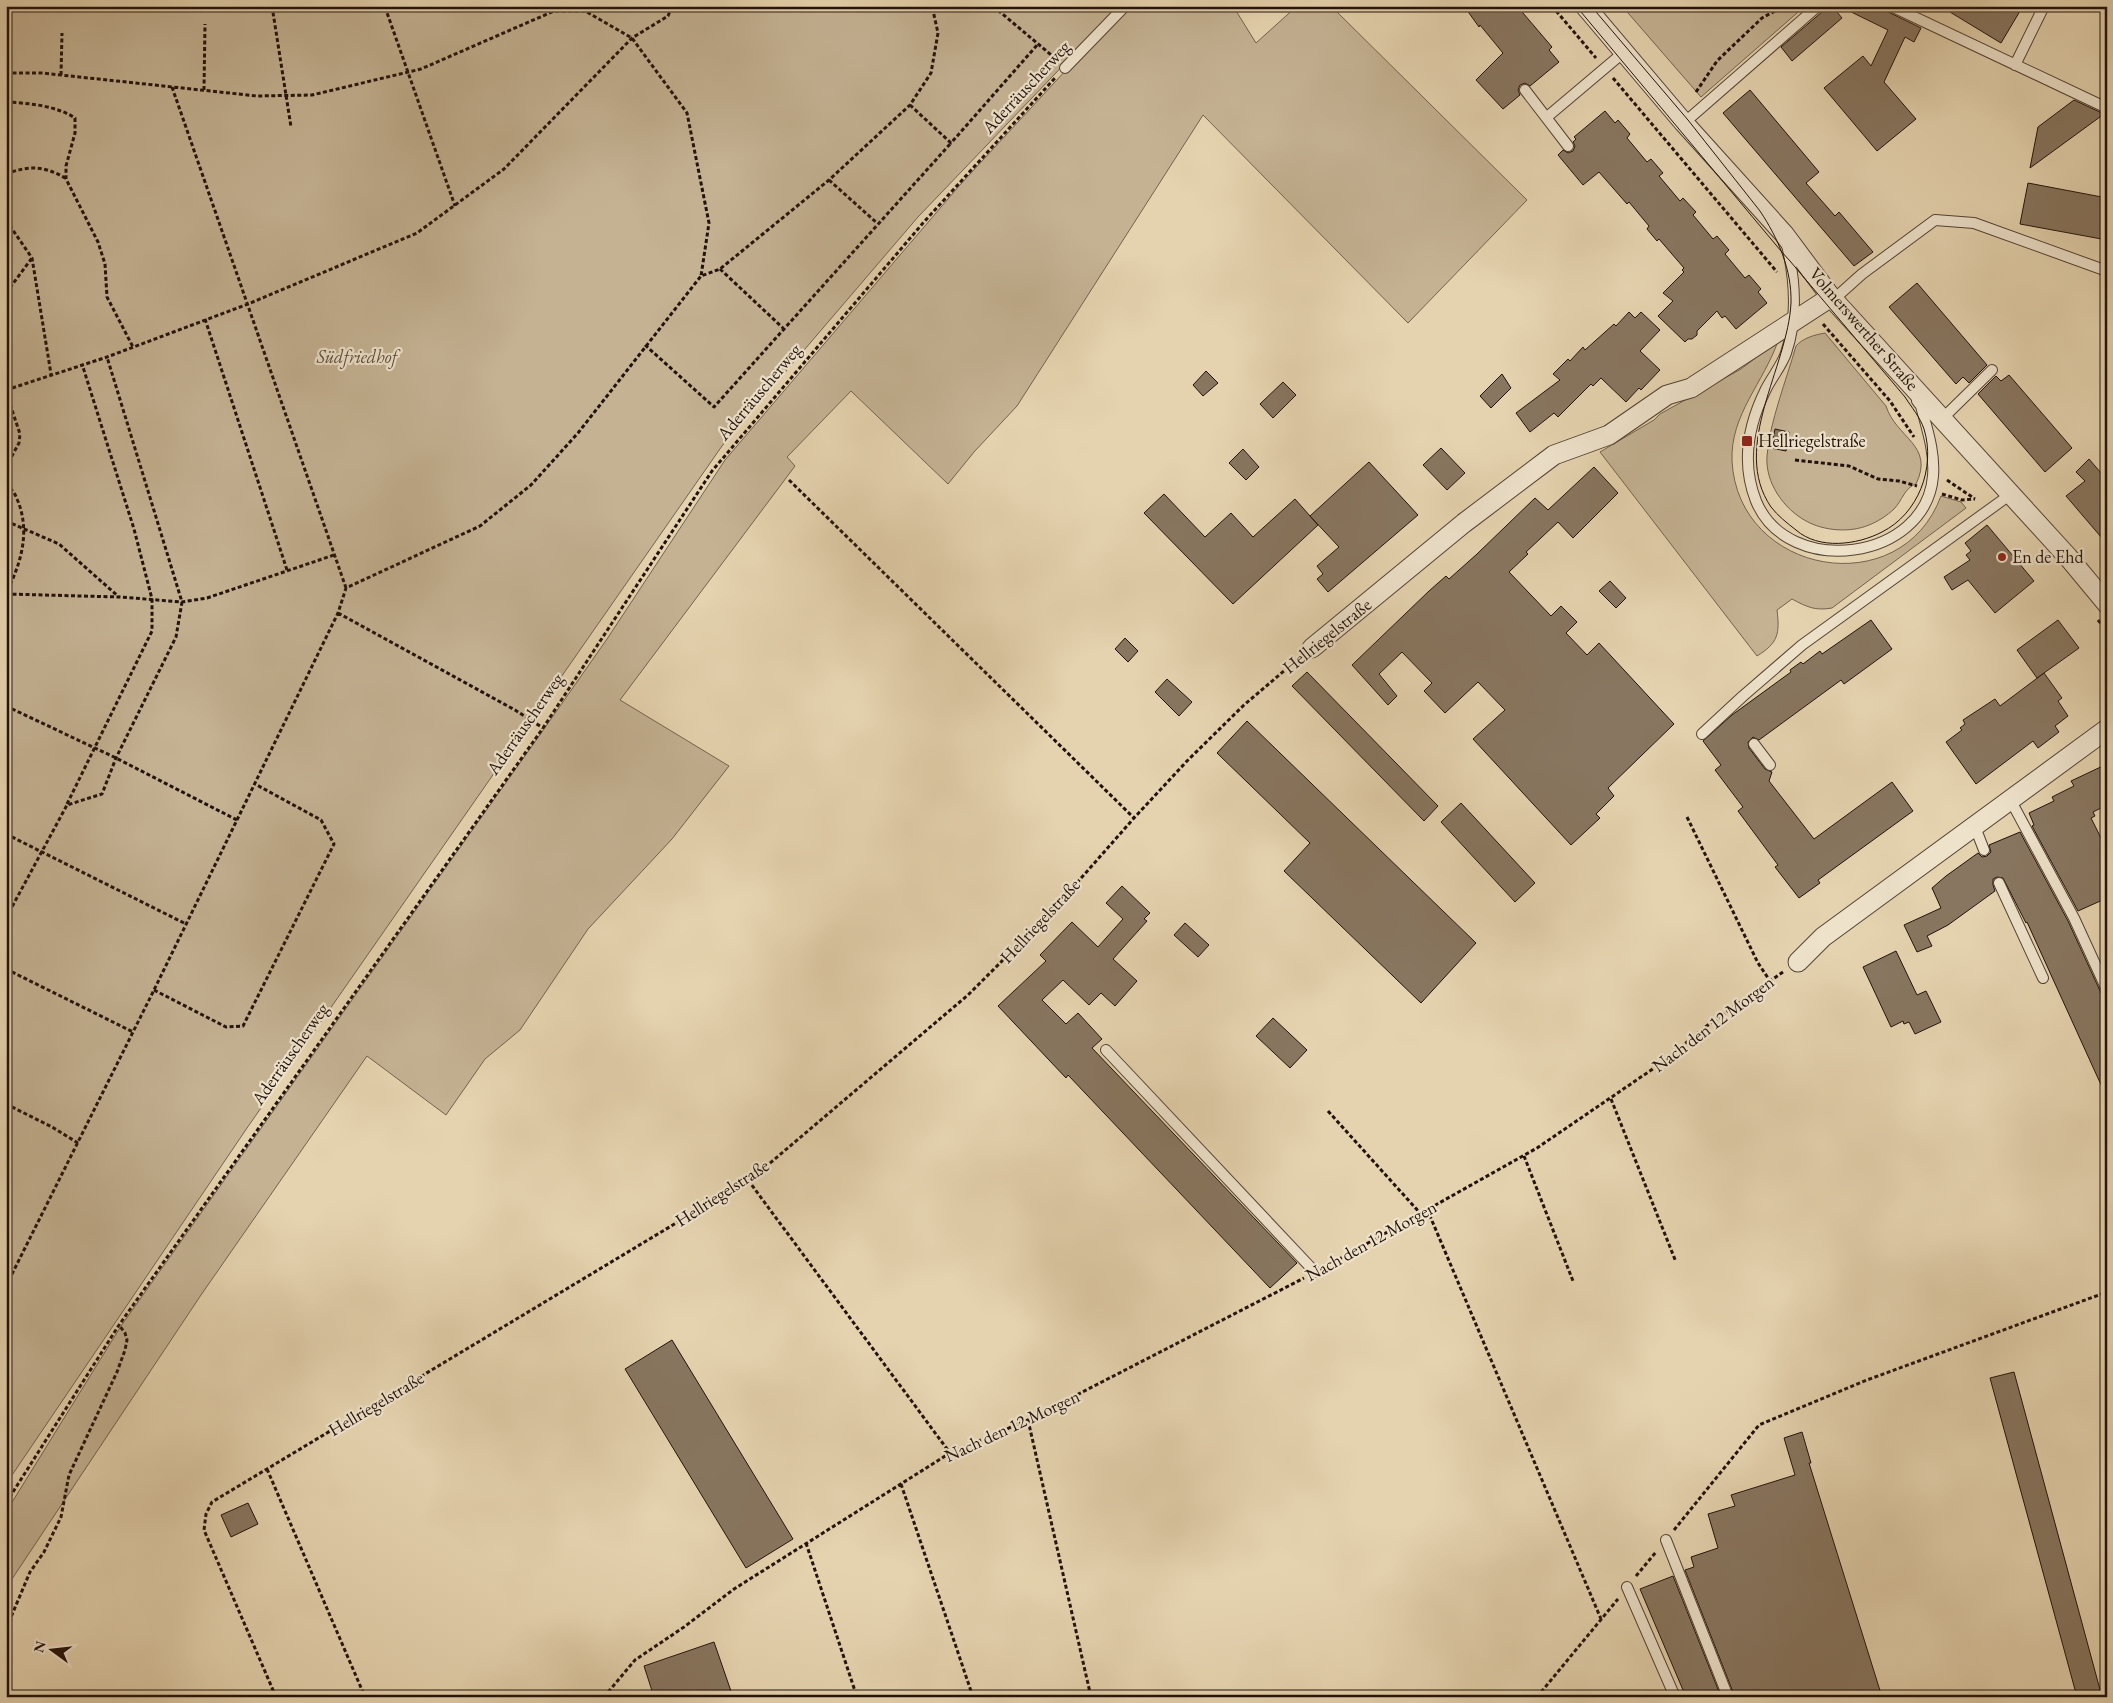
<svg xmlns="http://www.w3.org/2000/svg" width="2113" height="1703" font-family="'EB Garamond',serif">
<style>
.green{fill:#c4b293;stroke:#74624f}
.building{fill:#887660;stroke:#23120b}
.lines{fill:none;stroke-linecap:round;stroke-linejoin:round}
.lane-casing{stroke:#544234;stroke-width:12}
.street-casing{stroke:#544234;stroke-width:21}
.path{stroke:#23120b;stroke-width:3;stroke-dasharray:4 2.5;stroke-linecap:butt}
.lane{stroke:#eee2cb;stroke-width:10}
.street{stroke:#eee2cb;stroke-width:19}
.tram{stroke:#23120b;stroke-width:1}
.poi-dot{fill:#8f2418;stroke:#eee2cb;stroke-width:2}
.labels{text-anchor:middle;stroke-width:4.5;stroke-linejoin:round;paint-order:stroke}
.street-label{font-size:18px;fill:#23120b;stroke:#eee2cb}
.park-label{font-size:18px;font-style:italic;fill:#5b4a3b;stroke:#eee2cb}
.poi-label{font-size:18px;fill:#23120b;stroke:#eee2cb;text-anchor:start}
</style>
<rect width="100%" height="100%" fill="#e5d3af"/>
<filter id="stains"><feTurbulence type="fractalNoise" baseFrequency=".004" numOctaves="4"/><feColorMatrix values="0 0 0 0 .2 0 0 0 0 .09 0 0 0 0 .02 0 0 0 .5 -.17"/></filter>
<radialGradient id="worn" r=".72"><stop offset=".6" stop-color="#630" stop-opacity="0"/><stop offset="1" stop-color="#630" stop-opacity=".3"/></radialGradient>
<path class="green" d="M 6,6 L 1120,6 L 918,217 L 722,446 L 247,1128 L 6,1484 Z
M 1132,6 L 1233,6 L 1256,43 L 1297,6 L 1331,6 L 1527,200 L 1408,323 L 1203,115 L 1017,406 L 974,452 L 948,484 L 851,391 L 787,457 L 795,466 L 620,700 L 729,766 L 672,839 L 588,929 L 520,1030 L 485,1059 L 446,1115 L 367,1056 L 201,1295 L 6,1588 L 6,1512 L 121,1326 L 544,729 L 607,639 L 725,460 L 959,186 L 1066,70 Z
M 1622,6 L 1805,6 L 1701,97 Z
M 1825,333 L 1886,406 C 1896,438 1935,445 1916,484 C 1905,487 1902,501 1894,509 C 1888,515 1877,522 1869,525 C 1850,533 1824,531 1806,521 C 1784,509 1765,483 1767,456 C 1769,424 1787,378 1796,346 C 1803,338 1814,335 1825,333 Z
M 1778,341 C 1764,382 1730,415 1732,461 C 1738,575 1901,604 1941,496 L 1961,502 L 1966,508 L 1832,608 C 1815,611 1807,607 1792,599 L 1777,610 C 1780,634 1778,643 1757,656 L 1600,452 L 1654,420 L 1660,414 L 1741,369 Z"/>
<path class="building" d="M 1464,6 L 1517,6 L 1552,47 L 1549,50 L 1559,62 L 1530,86 L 1525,83 L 1520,85 L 1518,90 L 1520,95 L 1503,109 L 1476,80 L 1503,53 L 1480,25 L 1479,27 Z
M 1829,6 L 1832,6 L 1842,18 L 1792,61 L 1781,47 Z
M 1839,6 L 1876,6 L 1921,28 L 1914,42 L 1905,37 L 1884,82 L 1916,119 L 1877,151 L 1824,88 L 1863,56 L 1871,66 L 1888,30 Z
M 1940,6 L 2023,6 L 2001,43 Z
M 1750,90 L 1819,172 L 1806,183 L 1835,216 L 1839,212 L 1873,252 L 1854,266 L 1723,113 Z
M 2074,100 L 2104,114 L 2030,168 L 2038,127 Z
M 1605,111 L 1615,123 L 1618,120 L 1630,134 L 1627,138 L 1647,162 L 1651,159 L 1663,173 L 1659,176 L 1680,201 L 1683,198 L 1696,212 L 1693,215 L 1713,239 L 1717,236 L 1729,250 L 1725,254 L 1745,278 L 1749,275 L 1761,289 L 1758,292 L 1767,303 L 1736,329 L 1725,316 L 1722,318 L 1717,311 L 1697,331 L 1697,335 L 1692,339 L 1688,339 L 1685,342 L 1658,316 L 1673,301 L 1663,293 L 1684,272 L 1682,270 L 1684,268 L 1659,239 L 1657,241 L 1647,229 L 1649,226 L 1629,202 L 1627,204 L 1599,172 L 1583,185 L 1558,155 L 1563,150 L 1568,153 L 1573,151 L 1575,146 L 1573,142 L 1576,139 L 1574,137 Z
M 2028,183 L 2107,198 L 2107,240 L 2020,224 Z
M 1917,283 L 1987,365 L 1969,383 L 1963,377 L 1956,384 L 1889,307 Z
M 1629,312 L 1635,318 L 1641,312 L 1660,330 L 1640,351 L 1660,370 L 1641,390 L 1639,388 L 1626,402 L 1601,378 L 1593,386 L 1591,384 L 1558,417 L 1554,413 L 1530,432 L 1516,413 L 1560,380 L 1553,374 L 1568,359 L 1570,361 L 1583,347 L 1585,350 L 1614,324 L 1616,326 Z
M 1206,371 L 1218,383 L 1203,396 L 1193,385 Z
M 1502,374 L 1511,388 L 1491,408 L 1480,396 Z
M 2009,375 L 2072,448 L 2045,472 L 1978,394 L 1996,376 L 2001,381 Z
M 1283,382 L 1296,395 L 1273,418 L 1260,404 Z
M 1775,429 L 1789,432 L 1786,451 L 1771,448 Z
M 1441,448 L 1465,473 L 1447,490 L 1423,465 Z
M 1243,449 L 1259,467 L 1246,480 L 1229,463 Z
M 2089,459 L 2107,480 L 2107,544 L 2066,496 L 2085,481 L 2076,472 Z
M 1369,462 L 1418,515 L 1328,592 L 1317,579 L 1323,574 L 1317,566 L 1339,547 L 1310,516 L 1318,525 L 1233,604 L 1144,513 L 1164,494 L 1205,537 L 1231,513 L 1253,537 L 1295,499 L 1310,516 Z
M 1594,467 L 1618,493 L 1573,538 L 1558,522 L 1526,552 L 1528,554 L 1509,572 L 1551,616 L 1561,606 L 1577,622 L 1566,633 L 1587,655 L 1599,643 L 1674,724 L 1608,788 L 1614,796 L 1596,814 L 1600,818 L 1571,845 L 1473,739 L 1505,710 L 1478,682 L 1445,713 L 1424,691 L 1432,683 L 1402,652 L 1379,674 L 1397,696 L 1388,705 L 1352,665 L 1429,591 L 1446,576 L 1449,579 L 1477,554 L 1535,498 L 1548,510 Z
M 1987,525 L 2034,581 L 1995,613 L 1968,580 L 1952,590 L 1944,577 L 1970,560 L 1966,555 L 1971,551 L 1965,543 Z
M 1610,581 L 1626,598 L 1616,608 L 1599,591 Z
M 1871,620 L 1892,649 L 1844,684 L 1841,680 L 1759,740 L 1753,737 L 1748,742 L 1749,748 L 1765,769 L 1772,772 L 1769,781 L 1814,839 L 1892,782 L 1913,811 L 1818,880 L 1820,883 L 1799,898 L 1775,867 L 1778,865 L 1738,811 L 1743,807 L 1715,770 L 1721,765 L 1703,741 L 1732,715 L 1791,672 L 1790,670 L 1801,662 L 1803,664 L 1820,651 L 1822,654 Z
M 2058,620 L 2079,648 L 2037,678 L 2017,650 Z
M 1125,638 L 1138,651 L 1128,662 L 1115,649 Z
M 1307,672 L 1438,806 L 1424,821 L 1292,686 Z
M 2044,673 L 2062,698 L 2058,701 L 2068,716 L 2055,726 L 2059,732 L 2038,748 L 2033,741 L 1976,784 L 1946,742 L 1962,730 L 1960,728 L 1965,724 L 1963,720 L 1995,699 L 2000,706 Z
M 1167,679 L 1192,702 L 1179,716 L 1155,692 Z
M 1247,721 L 1476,943 L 1421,1003 L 1284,871 L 1310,843 L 1217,753 Z
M 2107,764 L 2107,805 L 2093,812 L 2095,816 L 2091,818 L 2107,850 L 2107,898 L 2078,911 L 2032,826 L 2034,825 L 2029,813 L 2054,801 L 2052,797 L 2074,786 L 2071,781 Z
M 1461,803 L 1535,883 L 1515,902 L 1441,822 Z
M 2020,832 L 2068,921 L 2107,1006 L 2107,1098 L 2027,922 L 2026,923 L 2003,878 L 1997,877 L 1993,879 L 1993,885 L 1995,891 L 1948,925 L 1927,936 L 1932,946 L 1917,952 L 1904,925 L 1941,908 L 1932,888 L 1946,876 L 1978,853 L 1982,857 L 1987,856 L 1991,852 L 1989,845 Z
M 1122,886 L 1150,913 L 1144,919 L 1147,921 L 1113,959 L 1137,981 L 1115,1006 L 1101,993 L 1089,1005 L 1063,980 L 1042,1000 L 1066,1024 L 1078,1013 L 1102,1039 L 1092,1048 L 1297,1263 L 1270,1288 L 1068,1075 L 1066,1078 L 998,1006 L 1046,961 L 1040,955 L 1072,922 L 1098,947 L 1123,919 L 1106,903 Z
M 1185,923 L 1209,945 L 1198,957 L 1174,935 Z
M 1896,951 L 1917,995 L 1926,991 L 1941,1022 L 1915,1034 L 1909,1022 L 1904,1024 L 1903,1021 L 1891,1027 L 1863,967 Z
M 1273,1018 L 1307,1050 L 1290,1068 L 1256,1036 Z
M 672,1340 L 793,1539 L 746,1568 L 625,1369 Z
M 2014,1372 L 2102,1697 L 2077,1697 L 1990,1378 Z
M 1802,1432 L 1811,1463 L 1809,1463 L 1882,1697 L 1735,1697 L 1685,1570 L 1694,1567 L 1691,1557 L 1718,1548 L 1708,1514 L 1735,1506 L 1731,1495 L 1795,1475 L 1784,1438 Z
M 248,1503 L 258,1524 L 231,1537 L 221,1515 Z
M 1673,1576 L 1721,1697 L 1686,1697 L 1640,1589 Z
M 714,1642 L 733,1697 L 654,1697 L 644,1666 Z"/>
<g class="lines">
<defs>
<path id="lane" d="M 1891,6 L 2107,108
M 2015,65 L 2044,6
M 1065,68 L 1125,6
M 1525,90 L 1568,146
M 1547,117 L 1624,52
M 1684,123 L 1818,6
M 1787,245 C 1795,280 1798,318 1786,353 C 1782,365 1772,377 1766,389 C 1748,425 1741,463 1756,501 C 1788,579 1926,561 1933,476 C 1935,452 1927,429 1921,406 L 1917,401
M 1833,300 L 1862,274 L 1935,220 L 1974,223 L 2107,271
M 1943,418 L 1992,370
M 1702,734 L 1743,696 L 1802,645 L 2011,494
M 1754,744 L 1770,765
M 2011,801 L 2074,918 L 2107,990
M 1975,827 L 1984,850
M 1999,883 L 2043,978
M 1106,1050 L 1315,1272
M 1666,1540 L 1728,1697
M 1627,1587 L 1675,1697"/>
<path id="street" d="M 1585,6 L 1684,123 L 1784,234 L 1831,297 L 2068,557 L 2107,604
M 1312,648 L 1464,523 L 1554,455 L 1609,435 L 1667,395 L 1691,388 L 1831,297
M 1798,962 L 1823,937 L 2107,729"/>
</defs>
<use href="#lane" class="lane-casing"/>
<use href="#street" class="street-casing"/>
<path class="path" d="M 272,6 L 291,127
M 993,6 L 1056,59
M 1552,6 L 1596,58
M 1766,6 L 1774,12
M 385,7 L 455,206
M 6,73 L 42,73 L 257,96 L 312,95 L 421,69 L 554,11 L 585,11 L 632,38 L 687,113 L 709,223 L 701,276
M 61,75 L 62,33
M 1613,78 L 1777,272
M 172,87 L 346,588
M 204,90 L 205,24
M 1696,92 L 1717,61 L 1762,18 L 1784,6
M 6,102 C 29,103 57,106 75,118 L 75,133 L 66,166 L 66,179 L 98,242 L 105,264 L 107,297 L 133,347
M 910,105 L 951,143 L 1038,44
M 6,174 C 29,165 45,166 65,178
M 829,180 L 877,223
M 6,220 L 32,258 L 51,374
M 720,269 L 783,328
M 6,293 L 32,258
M 205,319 L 287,570
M 1823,324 L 1890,401 L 1914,437
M 645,345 L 714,407 L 951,143
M 6,390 L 107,357 L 248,304 L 417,233 L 504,169 L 632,38 L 668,16 L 672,6
M 6,392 L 20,434 L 19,443 L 6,467
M 1795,460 L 1849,466 L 1878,479 L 1899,481 L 1917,486
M 789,480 L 1134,818
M 1947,480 L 1975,499
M 6,483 C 10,488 15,493 17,499 C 31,531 21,564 6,593
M 1942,494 L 1962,500 L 1975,499
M 6,521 L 59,544 L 119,597
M 6,594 L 120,597 L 182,602 L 207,598 L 334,555
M 338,613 L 515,710 L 543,728
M 2098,620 L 2107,631
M 6,706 L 116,758 L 237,820
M 67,804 L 152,631 L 152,599 L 134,529 L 82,364
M 1687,817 L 1758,963 L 1770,981
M 6,834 L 186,924
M 6,918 L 67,805 L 102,794 L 116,758 L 176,637 L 182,602 L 107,357
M 6,969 L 133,1032
M 154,990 L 226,1027 L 243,1026 L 334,844 L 321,820 L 255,784
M 1611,1099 L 1676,1262
M 6,1104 L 52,1127 L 78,1143
M 1328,1111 L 1420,1213
M 1524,1156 L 1573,1281
M 748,1180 L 950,1453
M 1427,1209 L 1601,1619
M 1327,1266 L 1537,1148 L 1660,1064 L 1708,1025 L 1783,972
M 6,1286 L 154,990 L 338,613 L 346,588 L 480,526 L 531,485 L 578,433 L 701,276 L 720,269 L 829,180 L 910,105 L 931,73 L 938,33 L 932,6
M 1028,1420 L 1091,1697
M 267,1469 L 365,1697
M 901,1484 L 973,1697
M 6,1503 L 119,1325 L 543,728 L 712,471 L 923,223 L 1055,78
M 1674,1530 L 1759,1425 L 1867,1380 L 2107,1292
M 806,1543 L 857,1697
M 1636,1576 L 1656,1552
M 6,1668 L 11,1617 L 30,1572 L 44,1552 L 61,1517 L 69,1475 L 117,1372 L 125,1350 L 127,1340 L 125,1333 L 119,1325
M 276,1697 L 204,1530 L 206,1514 L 212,1502 L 756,1175 L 968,995 L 1053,910 L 1134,818 L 1187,761 L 1244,705 L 1298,659
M 604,1697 L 635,1660 L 684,1627 L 734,1589 L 950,1453 L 1028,1420 L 1304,1278
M 1537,1697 L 1618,1599"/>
<use href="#lane" class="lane"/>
<use href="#street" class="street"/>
<path class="tram" d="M 1576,6 L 1781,251 L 1790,261 L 1905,397 C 1912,408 1920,417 1924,429 C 1936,468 1918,514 1882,532 C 1857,545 1819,550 1796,530 C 1787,523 1778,516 1771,507 C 1730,447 1788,367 1791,303 C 1792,270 1778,238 1760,211 L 1688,120 L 1591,6"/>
</g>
<g class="poi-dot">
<rect x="1741" y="435" width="12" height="12" rx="2.5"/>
<circle cx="2002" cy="557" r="5"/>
</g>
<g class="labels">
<g class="street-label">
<text transform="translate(1026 87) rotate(-47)" y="6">Aderräuscherweg</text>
<text transform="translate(1864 329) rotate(49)" y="6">Volmerswerther Straße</text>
<text transform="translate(759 392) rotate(-50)" y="6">Aderräuscherweg</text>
<text transform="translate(1327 636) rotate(-39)" y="6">Hellriegelstraße</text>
<text transform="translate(525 724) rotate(-55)" y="6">Aderräuscherweg</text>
<text transform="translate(1040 921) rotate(-47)" y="6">Hellriegelstraße</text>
<text transform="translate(1713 1024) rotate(-37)" y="6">Nach den 12 Morgen</text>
<text transform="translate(290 1054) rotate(-55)" y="6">Aderräuscherweg</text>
<text transform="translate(722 1193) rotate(-33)" y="6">Hellriegelstraße</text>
<text transform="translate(1371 1241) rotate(-29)" y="6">Nach den 12 Morgen</text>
<text transform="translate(376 1404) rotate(-31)" y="6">Hellriegelstraße</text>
<text transform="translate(1012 1426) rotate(-25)" y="6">Nach den 12 Morgen</text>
</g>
<g class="park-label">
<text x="357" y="363">Südfriedhof</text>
</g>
<g class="poi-label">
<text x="1758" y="447">Hellriegelstraße</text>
<text x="2012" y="563">En de Ehd</text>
</g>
</g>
<rect width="2113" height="1703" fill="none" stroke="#e5d3af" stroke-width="25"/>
<rect x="8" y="8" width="2098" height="1688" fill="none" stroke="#23120b" stroke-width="2.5"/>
<rect x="12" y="12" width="2088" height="1678" fill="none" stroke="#23120b"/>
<g transform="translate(52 1650) rotate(285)" stroke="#eee2cb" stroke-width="4" paint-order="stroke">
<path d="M0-4L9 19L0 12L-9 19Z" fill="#23120b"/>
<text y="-8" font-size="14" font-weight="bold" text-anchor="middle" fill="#23120b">N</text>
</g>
<rect width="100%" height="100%" filter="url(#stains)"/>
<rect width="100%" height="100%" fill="url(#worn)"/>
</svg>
